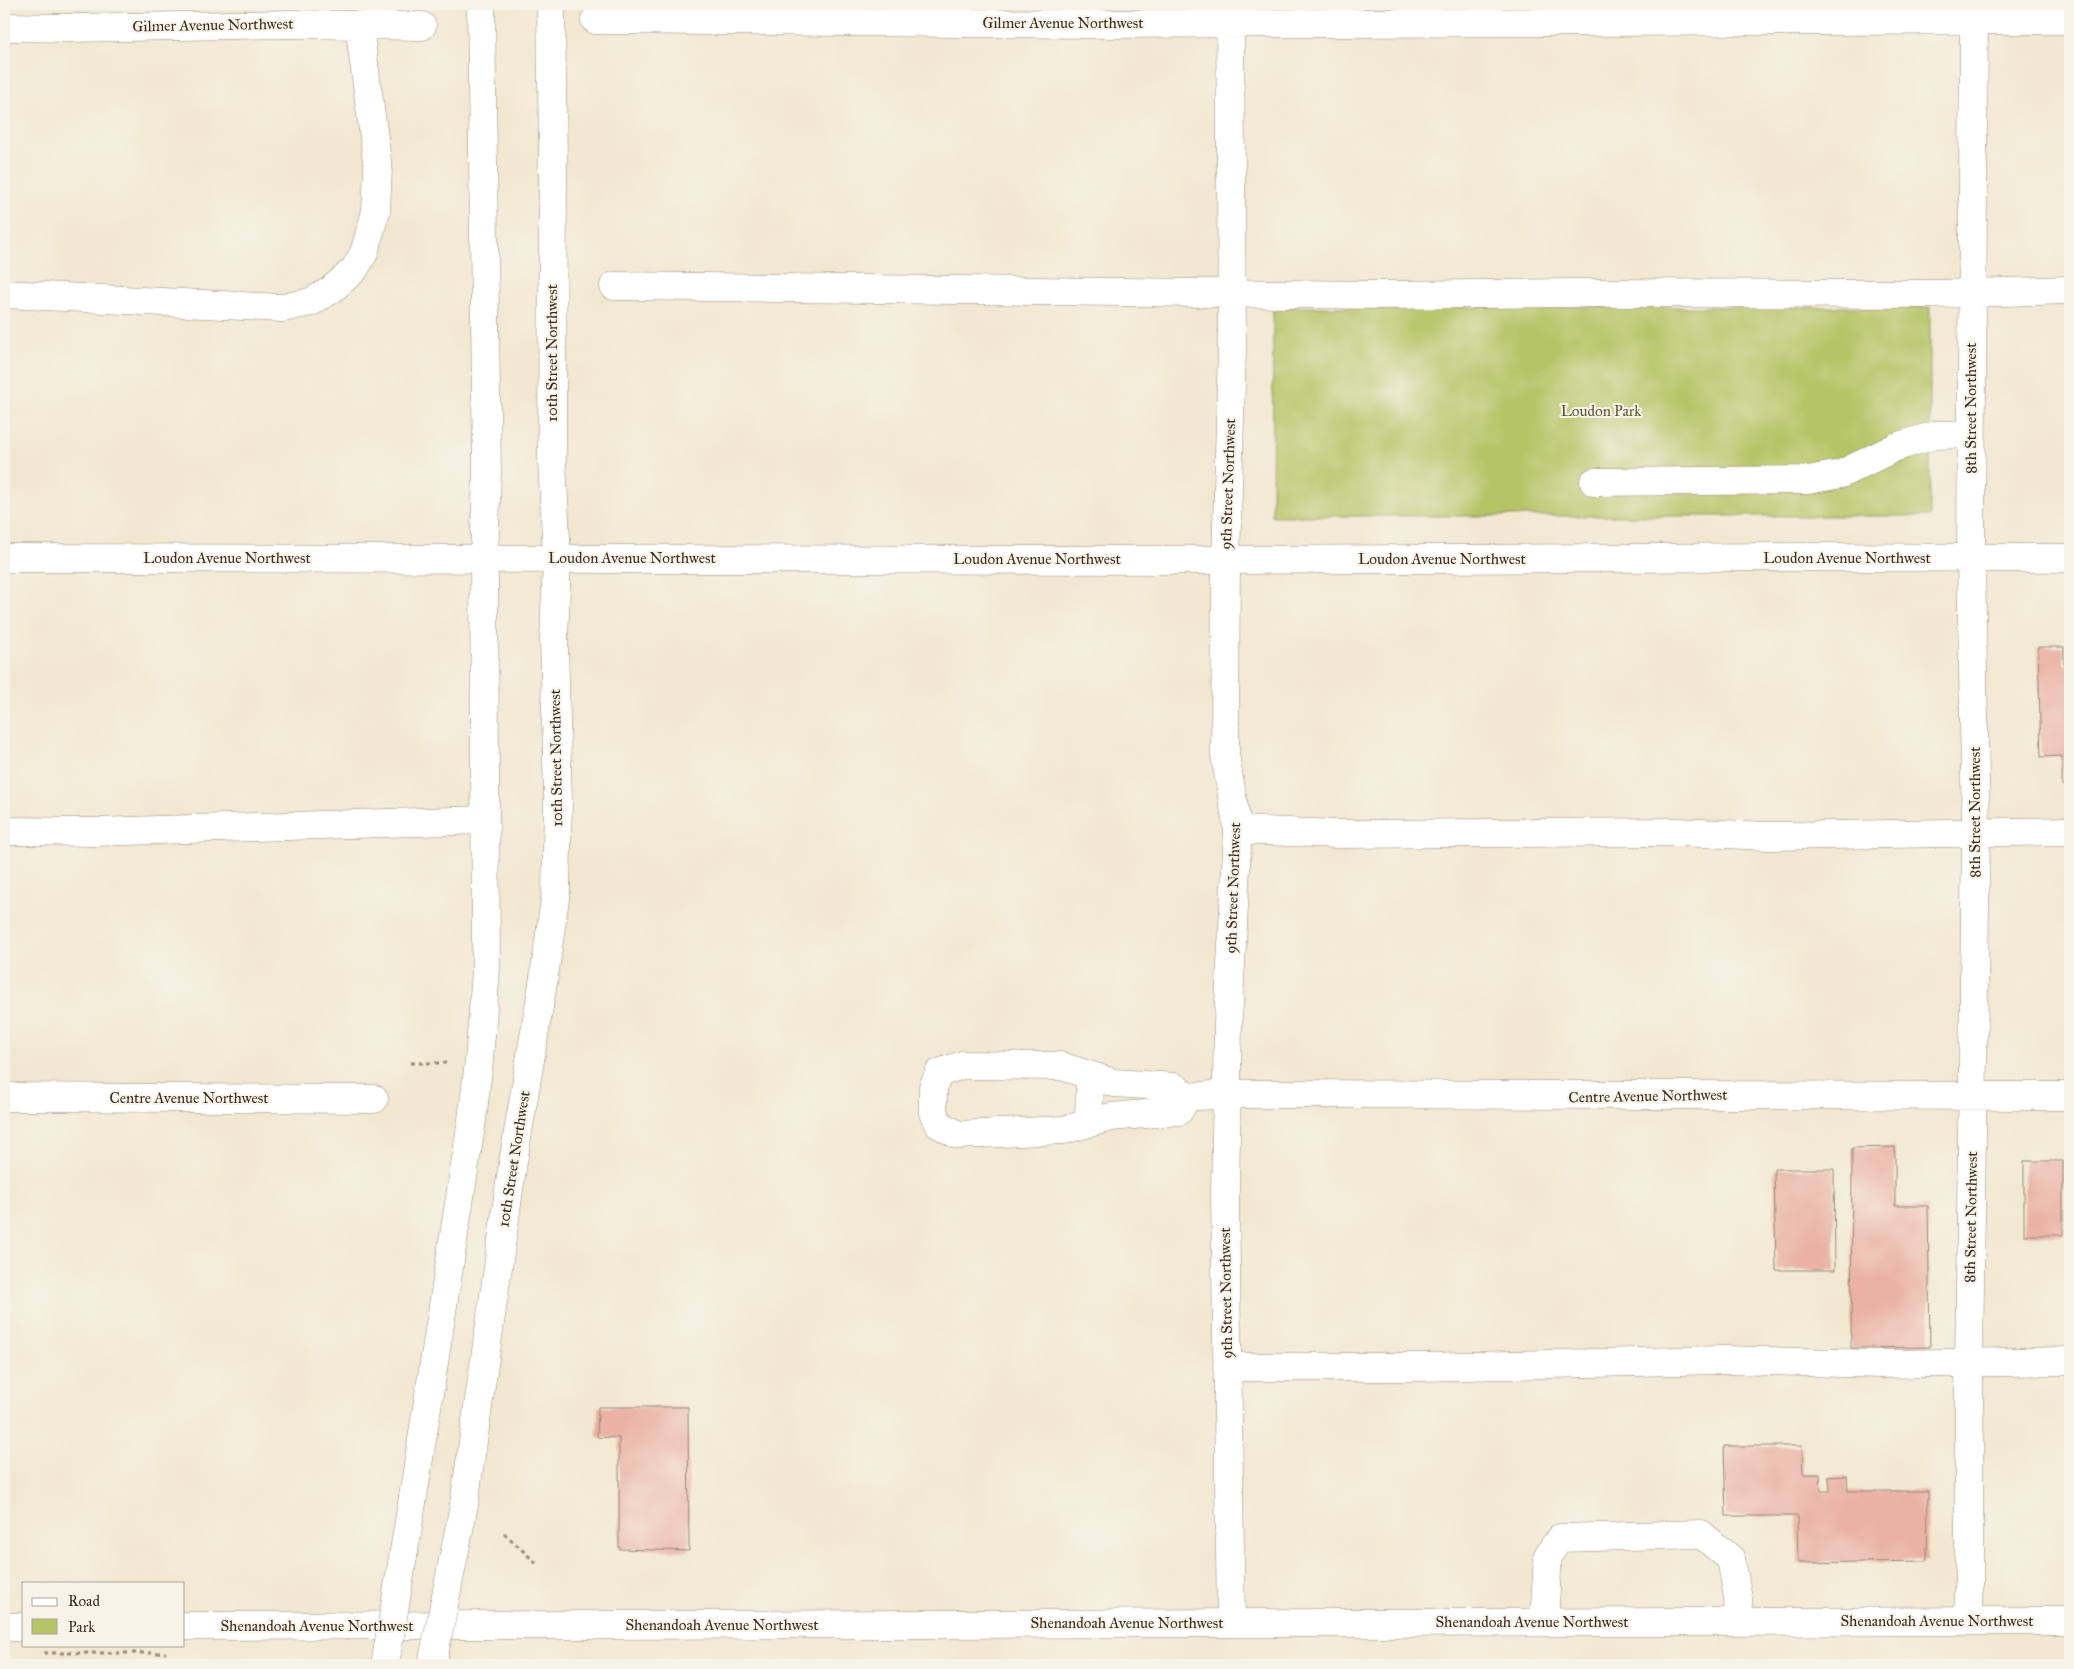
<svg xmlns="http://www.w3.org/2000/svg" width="2074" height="1669" font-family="'IM FELL Great Primer',serif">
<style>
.green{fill:#b5c466;stroke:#787742}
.building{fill:#eab1a4}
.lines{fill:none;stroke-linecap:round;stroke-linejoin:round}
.minor-casing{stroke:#968978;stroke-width:29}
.major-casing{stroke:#968978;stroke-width:29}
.path{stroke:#968978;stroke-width:3;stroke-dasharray:4 4;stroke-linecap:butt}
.minor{stroke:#fff;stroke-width:28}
.major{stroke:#fff;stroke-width:28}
.major-bridge-casing{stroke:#968978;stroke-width:29;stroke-linecap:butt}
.major-bridge{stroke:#fff;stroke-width:28}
.labels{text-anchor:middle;stroke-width:4;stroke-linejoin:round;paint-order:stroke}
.street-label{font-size:15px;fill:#3b2a1e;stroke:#f7f3e8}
.park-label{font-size:15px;fill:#5a5030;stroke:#f7f3e8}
</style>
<rect width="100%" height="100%" fill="#f7f3e8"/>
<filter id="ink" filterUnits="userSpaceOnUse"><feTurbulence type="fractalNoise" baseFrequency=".02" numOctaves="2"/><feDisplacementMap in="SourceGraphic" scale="10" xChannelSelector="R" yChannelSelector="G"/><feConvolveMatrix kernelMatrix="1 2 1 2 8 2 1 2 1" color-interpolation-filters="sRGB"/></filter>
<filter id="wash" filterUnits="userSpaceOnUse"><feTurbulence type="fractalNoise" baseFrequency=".0096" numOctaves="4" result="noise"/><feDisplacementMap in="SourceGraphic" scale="20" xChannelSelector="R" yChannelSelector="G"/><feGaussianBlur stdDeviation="1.12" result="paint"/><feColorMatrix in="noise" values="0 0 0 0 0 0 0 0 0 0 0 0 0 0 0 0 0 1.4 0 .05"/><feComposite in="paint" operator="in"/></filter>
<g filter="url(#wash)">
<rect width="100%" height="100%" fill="#f2e8d1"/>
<path class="green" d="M 1273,307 L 1930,307 L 1930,516 L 1272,516 Z"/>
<g id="blocks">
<path class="building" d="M 2038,647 L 2064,647 L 2064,664 L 2070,664 L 2070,791 L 2062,784 L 2062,756 L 2041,757 Z
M 1895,1147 L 1895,1206 L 1928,1206 L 1930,1347 L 1851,1348 L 1852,1148 Z
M 2024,1161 L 2063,1161 L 2063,1235 L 2024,1235 Z
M 1774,1169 L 1834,1169 L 1835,1270 L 1776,1270 Z
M 598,1407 L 688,1407 L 689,1551 L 619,1549 L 619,1438 L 597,1437 Z
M 1724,1446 L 1802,1446 L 1803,1474 L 1820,1474 L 1821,1491 L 1830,1491 L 1829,1477 L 1847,1476 L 1848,1491 L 1928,1491 L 1927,1561 L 1798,1563 L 1797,1516 L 1726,1516 Z"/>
</g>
</g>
<g filter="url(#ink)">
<use href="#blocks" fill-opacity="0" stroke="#968978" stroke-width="1"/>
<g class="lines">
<defs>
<path id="minor" d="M 1230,4 L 1232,348 L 1226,560 L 1225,755 L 1238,830 L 1228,1022 L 1225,1195 L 1231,1623
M 595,20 L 1089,24 L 2070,20
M 4,27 L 70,28 L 294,24 L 422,26
M 614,286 L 1379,295 L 1574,293 L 1934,294 L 2070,290
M 4,294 L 282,308 L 311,302 L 331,290 L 354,270 L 364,253 L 376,211 L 378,168 L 359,25
M 1594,482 L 1808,480 L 1841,474 L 1896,447 L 1935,435 L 1971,434
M 4,558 L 1226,560 L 1799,557 L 2070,558
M 1238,830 L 1338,834 L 1677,832 L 1769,836 L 2070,831
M 4,831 L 95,832 L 485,820
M 4,1097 L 374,1099
M 1187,1097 L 1179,1111 L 1111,1117 L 1064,1130 L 958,1135 L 940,1125 L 933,1113 L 933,1087 L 939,1073 L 962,1065 L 1061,1066 L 1114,1083 L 1175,1087 L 1187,1097 L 1226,1094 C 1508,1097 1789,1097 2070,1096
M 1089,1122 L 1090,1076
M 1227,1367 L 1419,1367 L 1722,1360 L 1881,1364 L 2070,1361
M 1969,1621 L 1969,1362 L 1976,832 L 1971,559 L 1974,4
M 1544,1622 L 1548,1555 L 1560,1538 L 1701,1534 L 1731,1559 L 1738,1598 L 1739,1622
M 184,1626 L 2070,1621
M 4,1627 L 24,1627"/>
<path id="major" d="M 413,1497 L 472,1120 L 479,1061 L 486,970 L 484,559 L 487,472 L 481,4
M 464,1505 L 513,1162 L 544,977 L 556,891 L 558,801 L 554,640 L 557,558 L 552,460 L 553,161 L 551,4"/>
</defs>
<use href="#minor" class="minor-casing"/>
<use href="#major" class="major-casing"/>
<path class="path" d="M 411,1063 L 446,1063
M 504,1533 L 538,1565
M 44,1653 L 166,1653"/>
<use href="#minor" class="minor"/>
<use href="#major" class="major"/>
<defs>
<path id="major-bridge" d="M 385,1665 L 413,1497
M 432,1665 L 464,1505"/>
</defs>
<use href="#major-bridge" class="major-bridge-casing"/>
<use href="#major-bridge" class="major-bridge"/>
</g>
</g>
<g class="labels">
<g class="street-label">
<text x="1063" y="28">Gilmer Avenue Northwest</text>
<text transform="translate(213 25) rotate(-1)" y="5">Gilmer Avenue Northwest</text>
<text transform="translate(552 353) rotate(-90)" y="5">10th Street Northwest</text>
<text transform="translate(1971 408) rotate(-90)" y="5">8th Street Northwest</text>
<text transform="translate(1228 484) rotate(-88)" y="5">9th Street Northwest</text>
<text x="227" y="563">Loudon Avenue Northwest</text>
<text x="632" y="563">Loudon Avenue Northwest</text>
<text x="1847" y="563">Loudon Avenue Northwest</text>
<text x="1037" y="564">Loudon Avenue Northwest</text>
<text x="1442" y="564">Loudon Avenue Northwest</text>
<text transform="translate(556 758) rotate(-91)" y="5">10th Street Northwest</text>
<text transform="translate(1975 812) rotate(-90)" y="5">8th Street Northwest</text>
<text transform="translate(1233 888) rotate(-88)" y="5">9th Street Northwest</text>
<text transform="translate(1648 1096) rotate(-1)" y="5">Centre Avenue Northwest</text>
<text x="189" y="1103">Centre Avenue Northwest</text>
<text transform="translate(514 1159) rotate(-81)" y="5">10th Street Northwest</text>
<text transform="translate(1971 1217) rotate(-89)" y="5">8th Street Northwest</text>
<text transform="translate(1226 1293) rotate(-91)" y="5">9th Street Northwest</text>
<text x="1937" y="1626">Shenandoah Avenue Northwest</text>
<text x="1532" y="1627">Shenandoah Avenue Northwest</text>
<text x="1127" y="1628">Shenandoah Avenue Northwest</text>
<text x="722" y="1630">Shenandoah Avenue Northwest</text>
<text x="317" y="1631">Shenandoah Avenue Northwest</text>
</g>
<g class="park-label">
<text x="1601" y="416">Loudon Park</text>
</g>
</g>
<rect width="2074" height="1669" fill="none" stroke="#f7f3e8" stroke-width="20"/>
<rect x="22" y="1582" width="162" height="65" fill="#f7f3e8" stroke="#aca397"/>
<rect x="32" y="1598" width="25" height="8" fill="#ffffff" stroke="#aca397"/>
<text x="68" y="1606" font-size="15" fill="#3b2a1e">Road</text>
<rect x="32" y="1619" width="25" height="15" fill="#b5c466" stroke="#aca397"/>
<text x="68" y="1632" font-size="15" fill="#3b2a1e">Park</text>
</svg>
